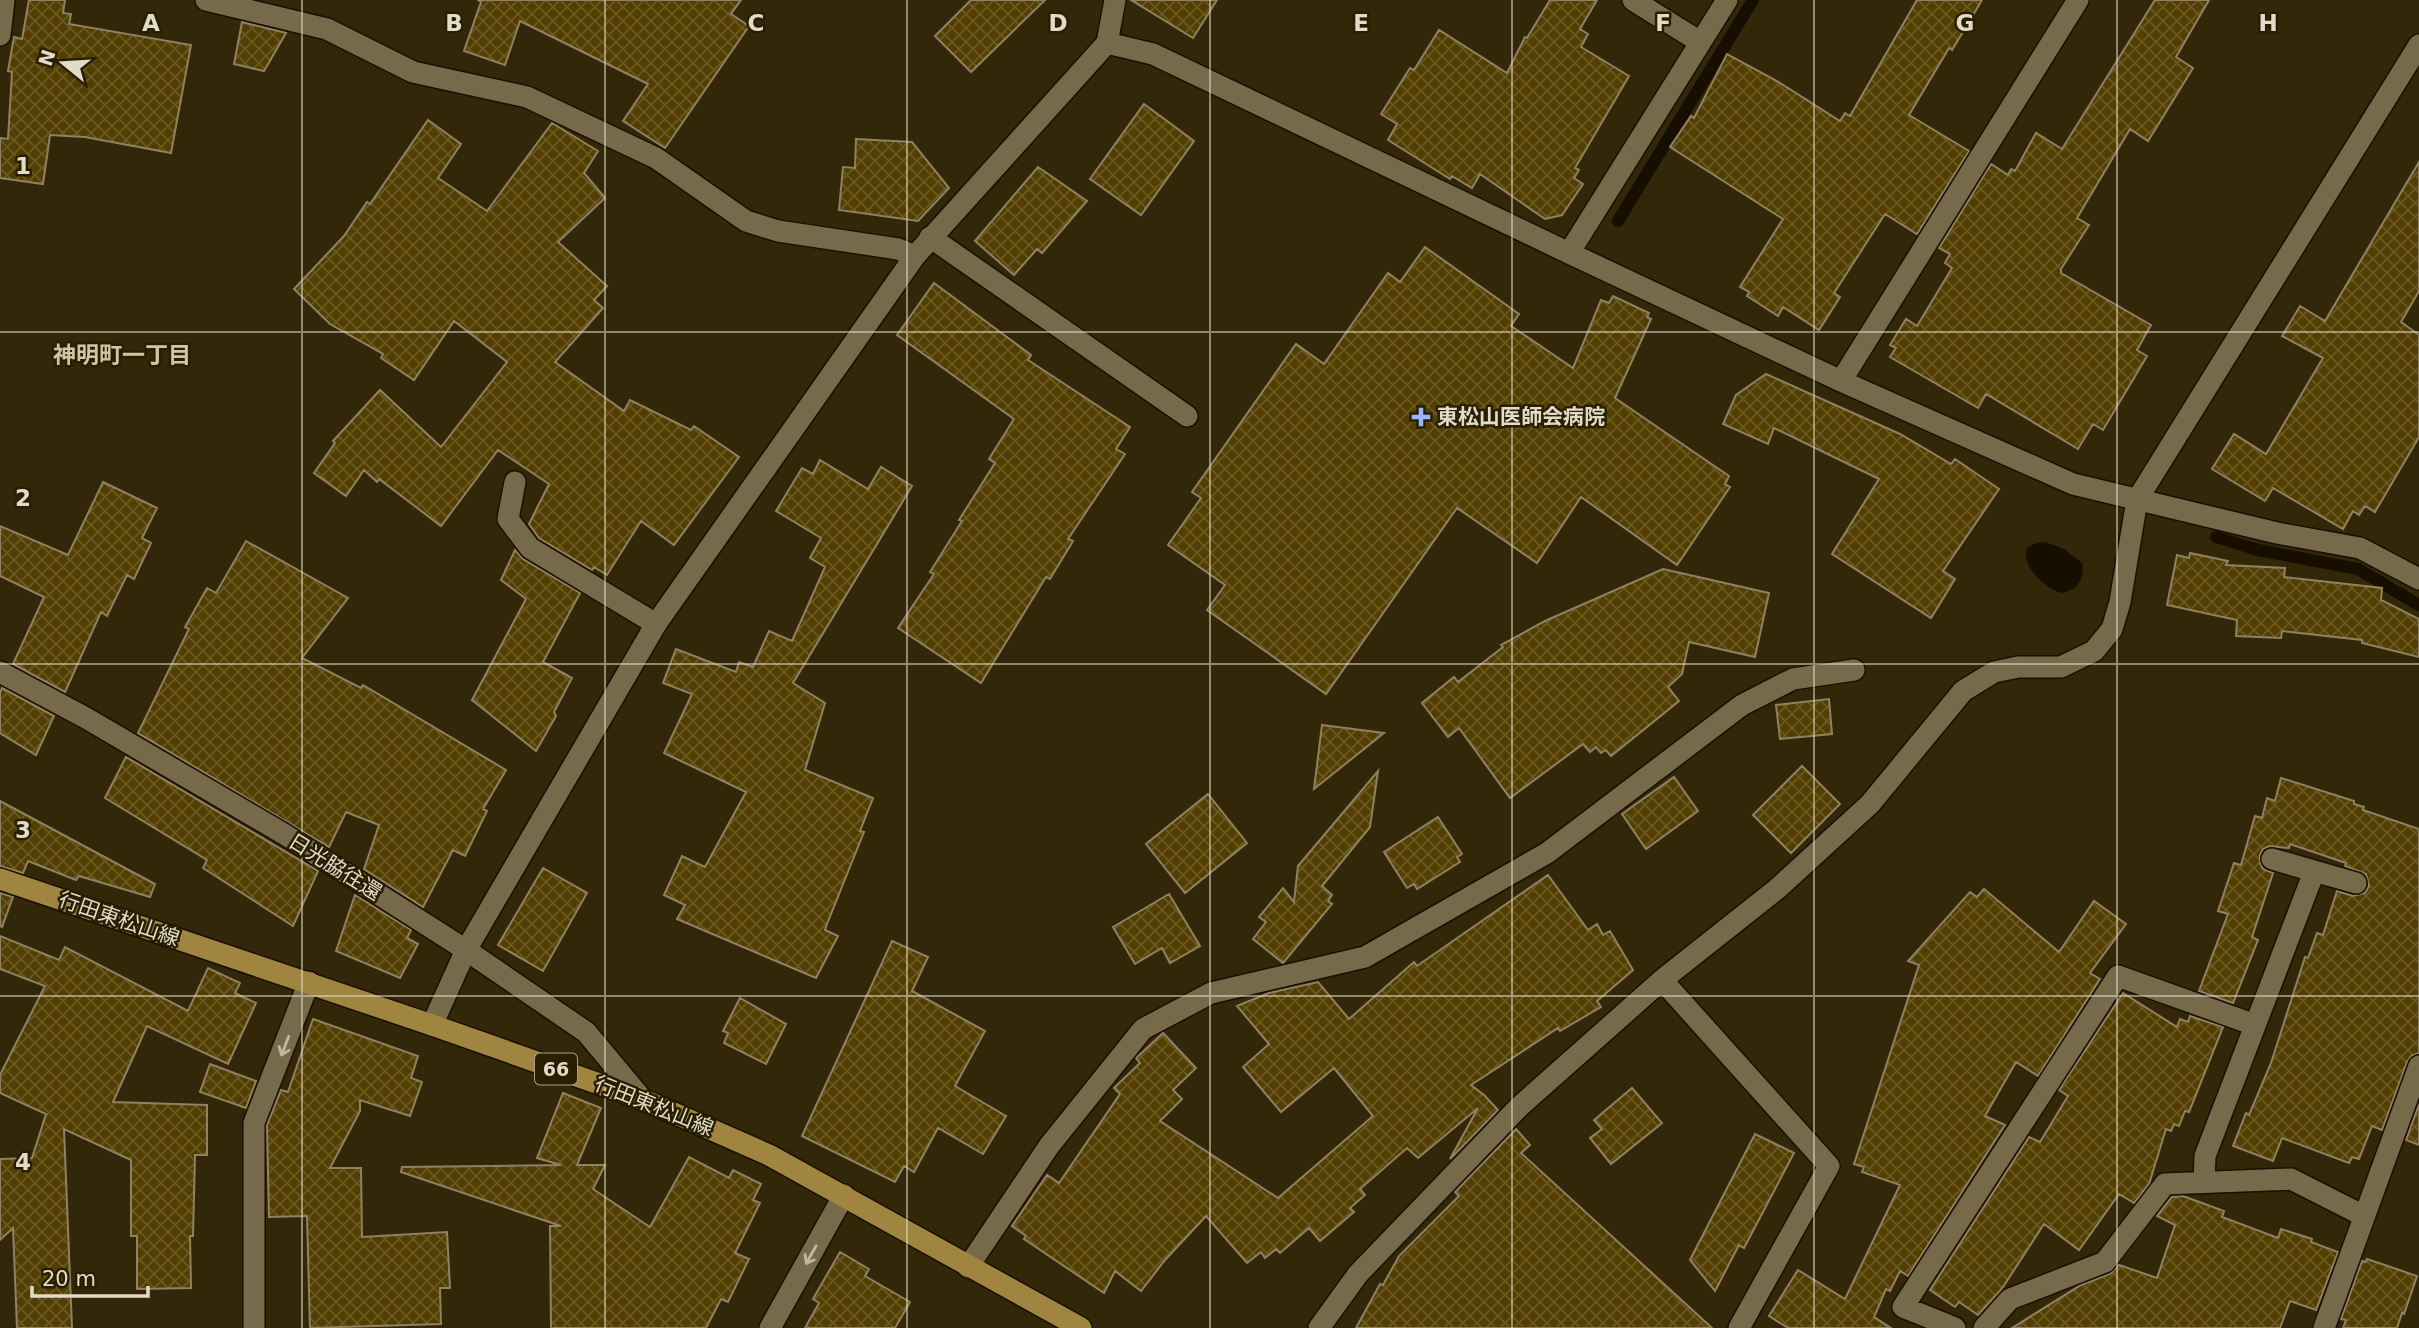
<svg xmlns="http://www.w3.org/2000/svg" width="2419" height="1328" font-family="'DejaVu Sans','Noto Sans JP',sans-serif">
<style>
.water{fill:#170e00}
.lines{fill:none;stroke-linecap:round;stroke-linejoin:round}
.stream{stroke:#170e00;stroke-width:12}
.building{fill:url(#building-cross-hatch);stroke:#8f8263;stroke-width:2}
.street-casing{stroke:#191000;stroke-width:24}
.secondary-casing{stroke:#191000;stroke-width:24}
.primary-casing{stroke:#191000;stroke-width:24}
.street{stroke:#766a4b;stroke-width:21}
.secondary{stroke:#766a4b;stroke-width:21}
.primary{stroke:#9f853f;stroke-width:21}
.oneway{stroke:#c2b9a4}
.grid{fill:none;stroke:#e2dbca;stroke-width:2;stroke-opacity:0.55}
.poi-dot{fill:#99b5fd;stroke:#291e01;stroke-width:2.5}
.labels{text-anchor:middle;stroke-width:5;stroke-linejoin:round;paint-order:stroke}
.shield{fill:#291e01;stroke:#aaa28e;stroke-width:2}
.shield-label{font-size:19px;font-weight:bold;fill:#e2dbca}
.poi-label{font-size:21px;font-weight:bold;fill:#e2dbca;stroke:#291e01;text-anchor:start}
.street-label{font-size:21px;fill:#e2dbca;stroke:#291e01}
.neighbourhood-label{font-size:23px;font-weight:bold;fill:#d3c5a3;stroke:#291e01}
.grid-label{font-size:23px;text-anchor:middle;font-weight:bold;fill:#e2dbca;stroke:#291e01;stroke-width:5;stroke-linejoin:round;paint-order:stroke}
</style>
<defs>
<pattern id="building-cross-hatch" width="8" height="8" patternUnits="userSpaceOnUse" patternTransform="scale(1.75)"><rect width="8" height="8" fill="#523e00"/><path d="M0 0l8 8M0 8l8-8" fill="none" stroke="#6b5924"/></pattern>
</defs>
<rect width="100%" height="100%" fill="#332709"/>
<path class="water" d="M 2045,542 L 2064,549 L 2082,563 C 2085,578 2078,591 2061,593 C 2045,587 2021,567 2027,548 L 2036,543 Z"/>
<g class="lines">
<path class="stream" d="M 1618,221 L 1753,0
M 2216,537 L 2258,550 L 2358,569 L 2419,605"/>
</g>
<path class="building" d="M 29,0 L 65,0 L 63,13 L 71,14 L 69,24 L 191,45 L 171,153 L 85,137 L 50,135 L 43,184 L 0,178 L 0,138 L 8,139 L 12,72 L 8,71 L 14,37 L 22,39 Z
M 478,0 L 741,0 L 731,14 L 749,26 L 665,148 L 623,121 L 648,84 L 520,21 L 505,65 L 464,51 L 481,2 Z
M 971,0 L 1045,0 L 971,72 L 935,36 Z
M 1131,0 L 1217,0 L 1193,38 Z
M 1550,0 L 1597,0 L 1580,29 L 1588,34 L 1581,47 L 1629,76 L 1575,168 L 1579,170 L 1574,178 L 1583,184 L 1562,215 L 1545,219 L 1480,174 L 1472,188 L 1452,176 L 1450,179 L 1388,140 L 1397,124 L 1381,114 L 1410,68 L 1414,70 L 1439,30 L 1507,73 L 1525,37 L 1527,38 Z
M 1917,0 L 1982,0 L 1952,50 L 1949,48 L 1909,115 L 1969,151 L 1917,234 L 1885,214 L 1834,293 L 1840,297 L 1819,330 L 1783,307 L 1778,316 L 1747,296 L 1749,292 L 1740,287 L 1783,219 L 1670,147 L 1691,116 L 1694,118 L 1727,54 L 1777,81 L 1840,121 L 1845,113 L 1850,116 Z
M 2155,0 L 2209,0 L 2176,57 L 2193,68 L 2148,141 L 2130,129 L 2077,218 L 2089,225 L 2061,269 L 2061,273 L 2151,325 L 2137,350 L 2147,356 L 2103,430 L 2093,424 L 2078,449 L 1986,394 L 1978,408 L 1890,357 L 1896,348 L 1890,345 L 1906,319 L 1917,326 L 1952,268 L 1945,263 L 1950,254 L 1939,248 L 1991,164 L 2008,175 L 2011,169 L 2015,171 L 2036,133 L 2062,149 Z
M 242,22 L 286,33 L 264,71 L 234,64 Z
M 1144,104 L 1194,141 L 1141,215 L 1090,179 Z
M 428,120 L 461,144 L 438,178 L 487,211 L 552,123 L 598,151 L 584,173 L 605,198 L 558,242 L 607,286 L 594,300 L 603,308 L 555,362 L 624,411 L 630,400 L 691,430 L 694,426 L 739,457 L 674,545 L 641,521 L 607,575 L 594,567 L 592,570 L 539,538 L 529,524 L 549,484 L 498,450 L 441,526 L 379,479 L 377,482 L 364,470 L 346,496 L 314,473 L 335,443 L 333,441 L 380,390 L 441,447 L 507,362 L 454,321 L 414,380 L 381,358 L 383,354 L 330,324 L 294,289 L 344,236 L 367,202 L 370,204 Z
M 856,139 L 912,142 L 949,188 L 918,221 L 839,210 L 843,167 L 855,168 Z
M 2419,162 L 2419,291 L 2401,322 L 2419,335 L 2419,437 L 2375,512 L 2365,506 L 2359,515 L 2353,511 L 2343,529 L 2273,488 L 2265,501 L 2212,469 L 2234,434 L 2266,454 L 2323,358 L 2282,336 L 2300,306 L 2325,321 Z
M 1038,167 L 1087,201 L 1042,253 L 1037,249 L 1014,275 L 975,241 Z
M 1425,247 L 1519,314 L 1511,326 L 1573,368 L 1601,300 L 1609,303 L 1613,296 L 1649,313 L 1647,317 L 1651,319 L 1615,398 L 1729,476 L 1725,484 L 1730,487 L 1677,565 L 1581,497 L 1537,563 L 1457,508 L 1326,694 L 1207,610 L 1225,585 L 1168,545 L 1201,498 L 1192,492 L 1296,344 L 1324,364 L 1388,273 L 1400,282 Z
M 934,283 L 1031,355 L 1028,360 L 1130,427 L 1116,449 L 1125,454 L 1068,539 L 1073,541 L 1050,579 L 1046,577 L 981,683 L 898,628 L 934,574 L 930,572 L 962,521 L 959,520 L 995,463 L 989,459 L 1014,419 L 897,335 Z
M 1766,374 L 1900,434 L 1951,464 L 1955,459 L 1999,489 L 1943,571 L 1955,579 L 1931,618 L 1832,554 L 1879,479 L 1774,428 L 1768,444 L 1723,424 L 1736,395 Z
M 820,460 L 868,489 L 881,467 L 912,486 L 793,683 L 825,703 L 805,770 L 873,798 L 860,831 L 864,832 L 827,924 L 825,930 L 838,936 L 816,978 L 677,919 L 685,905 L 664,895 L 682,856 L 705,867 L 746,792 L 664,753 L 692,694 L 663,683 L 676,649 L 736,672 L 739,662 L 753,667 L 769,631 L 792,641 L 825,567 L 810,558 L 821,538 L 776,511 L 802,468 L 813,474 Z
M 103,482 L 157,508 L 142,538 L 151,543 L 134,579 L 127,575 L 107,616 L 101,612 L 65,692 L 13,664 L 44,597 L 0,576 L 0,526 L 68,555 Z
M 246,541 L 348,598 L 302,658 L 361,688 L 363,685 L 506,770 L 483,809 L 487,811 L 465,856 L 453,850 L 423,907 L 364,869 L 379,825 L 346,812 L 329,847 L 138,733 L 189,629 L 185,627 L 207,588 L 216,593 Z
M 515,550 L 523,559 L 580,593 L 543,662 L 572,678 L 554,712 L 556,716 L 536,751 L 472,700 L 526,599 L 501,580 Z
M 2190,553 L 2228,561 L 2226,565 L 2285,568 L 2284,577 L 2382,588 L 2381,600 L 2419,619 L 2419,657 L 2362,643 L 2362,640 L 2282,631 L 2281,638 L 2236,636 L 2237,620 L 2167,605 L 2177,555 L 2189,558 Z
M 1663,569 L 1769,593 L 1755,657 L 1689,642 L 1682,674 L 1668,687 L 1679,701 L 1611,756 L 1606,750 L 1601,753 L 1596,747 L 1590,752 L 1583,744 L 1510,798 L 1459,728 L 1448,737 L 1422,703 L 1454,677 L 1458,682 L 1503,647 L 1501,645 L 1545,621 Z
M 2,688 L 54,716 L 36,755 L 0,733 L 0,693 Z
M 1829,699 L 1832,734 L 1780,739 L 1776,705 Z
M 1322,725 L 1384,733 L 1314,789 Z
M 126,757 L 318,871 L 293,926 L 203,868 L 207,860 L 105,798 Z
M 1802,766 L 1840,804 L 1791,853 L 1753,815 Z
M 1378,771 L 1370,827 L 1322,886 L 1332,895 L 1328,901 L 1332,904 L 1283,963 L 1253,939 L 1266,922 L 1259,917 L 1283,888 L 1294,902 L 1298,866 Z
M 1674,777 L 1698,811 L 1646,849 L 1622,814 Z
M 2281,778 L 2354,801 L 2354,804 L 2364,807 L 2363,810 L 2419,829 L 2419,1053 L 2411,1056 L 2407,1062 L 2382,1130 L 2372,1126 L 2359,1159 L 2352,1157 L 2349,1163 L 2282,1138 L 2273,1161 L 2233,1146 L 2246,1113 L 2249,1115 L 2271,1063 L 2305,957 L 2308,958 L 2317,933 L 2323,935 L 2337,891 L 2353,896 L 2365,893 L 2369,886 L 2366,874 L 2345,866 L 2346,863 L 2290,844 L 2289,848 L 2269,846 L 2263,849 L 2260,855 L 2260,863 L 2263,869 L 2273,873 L 2252,937 L 2258,940 L 2233,1003 L 2199,991 L 2228,914 L 2218,911 L 2234,863 L 2241,865 L 2255,816 L 2262,818 L 2267,798 L 2275,801 Z
M 1208,794 L 1247,843 L 1185,893 L 1146,844 Z
M 0,801 L 155,884 L 150,897 L 79,876 L 76,880 L 28,861 L 23,873 L 0,866 Z
M 1438,817 L 1462,854 L 1457,857 L 1460,862 L 1417,889 L 1414,884 L 1407,888 L 1384,852 Z
M 543,868 L 587,893 L 543,971 L 498,945 Z
M 1548,875 L 1588,930 L 1597,924 L 1603,935 L 1610,931 L 1633,970 L 1597,1001 L 1601,1007 L 1560,1031 L 1558,1028 L 1471,1085 L 1484,1095 L 1498,1110 L 1450,1159 L 1478,1108 L 1418,1158 L 1407,1148 L 1360,1189 L 1365,1195 L 1350,1208 L 1354,1212 L 1320,1241 L 1309,1228 L 1280,1253 L 1276,1249 L 1265,1258 L 1261,1252 L 1247,1263 L 1206,1216 L 1165,1260 L 1141,1291 L 1115,1271 L 1104,1293 L 1024,1239 L 1026,1236 L 1012,1226 L 1047,1175 L 1059,1183 L 1120,1094 L 1114,1088 L 1140,1063 L 1136,1058 L 1163,1033 L 1196,1068 L 1173,1090 L 1182,1099 L 1160,1121 L 1278,1198 L 1373,1116 L 1334,1068 L 1281,1112 L 1243,1067 L 1269,1044 L 1237,1006 L 1269,993 L 1318,982 L 1349,1019 L 1414,962 L 1417,966 Z
M 1984,889 L 2059,952 L 2094,901 L 2126,924 L 2090,973 L 2100,979 L 2038,1076 L 2016,1062 L 1985,1116 L 2005,1125 L 1908,1276 L 1900,1271 L 1890,1291 L 1886,1289 L 1874,1317 L 1891,1328 L 1788,1328 L 1769,1316 L 1798,1270 L 1845,1299 L 1900,1185 L 1862,1172 L 1864,1167 L 1854,1164 L 1919,965 L 1908,961 L 1970,892 L 1977,897 Z
M 0,893 L 13,897 L 2,927 L 0,926 Z
M 1169,894 L 1200,946 L 1170,963 L 1162,948 L 1135,964 L 1113,927 Z
M 355,895 L 411,930 L 407,938 L 418,944 L 400,978 L 336,951 Z
M 0,936 L 59,960 L 65,947 L 188,1011 L 208,968 L 240,983 L 235,993 L 256,1003 L 228,1064 L 147,1026 L 113,1102 L 207,1105 L 207,1155 L 195,1155 L 193,1236 L 190,1236 L 191,1288 L 137,1289 L 137,1236 L 131,1236 L 131,1160 L 64,1129 L 72,1328 L 17,1328 L 13,1228 L 0,1240 L 0,1159 L 32,1158 L 46,1114 L 0,1093 L 0,1075 L 45,986 L 0,969 Z
M 892,941 L 928,957 L 912,991 L 985,1031 L 955,1086 L 1006,1116 L 983,1154 L 938,1128 L 914,1172 L 904,1166 L 895,1182 L 802,1136 Z
M 2123,993 L 2177,1027 L 2180,1019 L 2188,1022 L 2190,1016 L 2223,1027 L 2189,1112 L 2185,1111 L 2179,1126 L 2174,1124 L 2171,1131 L 2166,1129 L 2149,1184 L 2134,1203 L 2119,1194 L 2079,1250 L 2044,1224 L 2001,1290 L 1978,1315 L 1959,1302 L 1955,1307 L 1930,1290 L 2029,1137 L 2040,1142 L 2068,1096 L 2059,1090 Z
M 740,998 L 786,1024 L 766,1064 L 724,1043 L 728,1033 L 723,1031 Z
M 313,1019 L 418,1056 L 411,1078 L 422,1082 L 410,1116 L 360,1100 L 360,1111 L 330,1168 L 361,1168 L 362,1237 L 447,1232 L 450,1288 L 440,1288 L 441,1324 L 310,1328 L 307,1216 L 269,1217 L 267,1125 L 281,1090 L 288,1092 Z
M 210,1064 L 256,1081 L 246,1108 L 200,1092 Z
M 1632,1088 L 1662,1123 L 1611,1164 L 1590,1138 L 1602,1129 L 1594,1120 Z
M 563,1093 L 601,1108 L 577,1165 L 605,1165 L 593,1189 L 650,1227 L 689,1157 L 729,1178 L 733,1170 L 761,1184 L 753,1200 L 760,1203 L 735,1253 L 749,1259 L 728,1302 L 721,1299 L 706,1328 L 551,1328 L 550,1226 L 561,1226 L 401,1172 L 402,1167 L 561,1165 L 537,1158 Z
M 2419,1104 L 2419,1145 L 2406,1140 Z
M 1516,1129 L 1530,1145 L 1521,1153 L 1712,1328 L 1356,1328 L 1380,1284 L 1383,1285 L 1399,1256 L 1459,1196 L 1455,1192 Z
M 1755,1134 L 1794,1153 L 1744,1248 L 1739,1245 L 1715,1291 L 1690,1260 Z
M 2183,1196 L 2224,1211 L 2222,1217 L 2278,1238 L 2281,1229 L 2312,1239 L 2311,1242 L 2338,1252 L 2316,1310 L 2290,1301 L 2280,1328 L 2012,1328 L 2081,1285 L 2110,1274 L 2119,1265 L 2157,1278 L 2175,1225 L 2157,1216 L 2172,1197 Z
M 840,1252 L 869,1269 L 865,1276 L 910,1302 L 895,1328 L 805,1328 L 819,1303 L 813,1299 Z
M 2367,1259 L 2417,1276 L 2404,1314 L 2402,1313 L 2397,1328 L 2343,1328 L 2346,1320 L 2341,1319 L 2362,1261 L 2366,1262 Z"/>
<g class="lines">
<defs>
<path id="street" d="M 206,0 L 327,29 L 413,72 L 527,97 L 656,158 L 746,221 L 778,231 L 898,249 L 915,256
M 1115,0 L 1107,43 L 1153,54 L 1569,253 L 1841,381 L 2073,484 L 2277,533 L 2360,548 L 2419,579
M 1633,0 L 1700,42
M 0,35 L 4,0
M 930,237 L 1187,416
M 1569,253 L 1727,0
M 1841,381 L 2078,0
M 515,482 L 508,519 L 530,548 L 656,624
M 0,672 L 86,718 L 284,834 L 466,950 L 586,1032 L 642,1099
M 2272,859 L 2356,883
M 1662,980 L 1829,1166 L 1739,1328
M 2204,1181 L 2205,1156 L 2314,872
M 968,1267 L 1049,1146 L 1143,1029 L 1211,993 L 1365,957 L 1547,853 L 1742,705 L 1793,679 L 1854,670
M 254,1328 L 254,1123 L 309,982
M 770,1328 L 844,1195
M 1319,1328 L 1358,1274 L 1519,1107 L 1662,980 L 1777,889 L 1870,804 L 1963,691 L 1994,672 L 2018,667 L 2061,667 L 2094,651 L 2112,629 L 2120,602 L 2137,500
M 1955,1328 L 1903,1307 L 2118,976 L 2255,1025
M 1984,1328 L 2010,1299 L 2105,1262 L 2165,1184 L 2291,1179 L 2364,1216
M 2324,1328 L 2419,1066"/>
<path id="secondary" d="M 2137,500 L 2419,45
M 432,1025 L 466,950 L 656,624 L 915,256 L 1107,43"/>
<path id="primary" d="M 0,879 L 432,1025 L 642,1099 L 769,1155 L 1081,1328"/>
</defs>
<use href="#street" class="street-casing"/>
<use href="#secondary" class="secondary-casing"/>
<use href="#primary" class="primary-casing"/>
<use href="#street" class="street"/>
<use href="#secondary" class="secondary"/>
<use href="#primary" class="primary"/>
</g>
<defs><path id="oneway-shaft" d="M-6 0H5M1.5-3L5.5 0L1.5 3" fill="none" stroke-width="1.6" stroke-linecap="round" stroke-linejoin="round" transform="scale(1.75)"/></defs>
<g class="oneway">
<use href="#oneway-shaft" transform="translate(285 1046) rotate(111)"/>
<use href="#oneway-shaft" transform="translate(811 1255) rotate(119)"/>
</g>
<path class="grid" d="M 302,0 L 302,1328M 605,0 L 605,1328M 907,0 L 907,1328M 1210,0 L 1210,1328M 1512,0 L 1512,1328M 1814,0 L 1814,1328M 2117,0 L 2117,1328M 0,332 L 2419,332M 0,664 L 2419,664M 0,996 L 2419,996"/>
<path class="poi-dot" d="M1417.5 406.5h7v7h7v7h-7v7h-7v-7h-7v-7h7z"/>
<g class="labels">
<rect class="shield" x="535" y="1053.5" width="42" height="31" rx="5"/>
<g class="shield-label">
<text x="556" y="1076">66</text>
</g>
<g class="poi-label">
<text x="1437" y="424">東松山医師会病院</text>
</g>
<g class="street-label">
<text transform="translate(335 867) rotate(32)" y="7">日光脇往還</text>
<text transform="translate(119 919) rotate(19)" y="7">行田東松山線</text>
<text transform="translate(654 1106) rotate(22)" y="7">行田東松山線</text>
</g>
<g class="neighbourhood-label">
<text x="122" y="363">神明町一丁目</text>
</g>
</g>
<g class="grid-label">
<text x="151" y="31">A</text>
<text x="454" y="31">B</text>
<text x="756" y="31">C</text>
<text x="1058" y="31">D</text>
<text x="1361" y="31">E</text>
<text x="1663" y="31">F</text>
<text x="1965" y="31">G</text>
<text x="2268" y="31">H</text>
<text x="23" y="174">1</text>
<text x="23" y="506">2</text>
<text x="23" y="838">3</text>
<text x="23" y="1170">4</text>
</g>
<g transform="translate(63 63) rotate(288)" stroke="#291e01" stroke-width="5" paint-order="stroke">
<path d="M0-5L12 26L0 18L-12 26Z" fill="#e2dbca"/>
<text y="-10" font-size="19" font-weight="bold" text-anchor="middle" fill="#e2dbca">N</text>
</g>
<path d="M32 1286v10h116v-10" fill="none" stroke="#e2dbca" stroke-width="3.5"/>
<text x="42" y="1286" font-size="21" fill="#e2dbca" stroke="#291e01" stroke-width="5" paint-order="stroke">20 m</text>
</svg>
